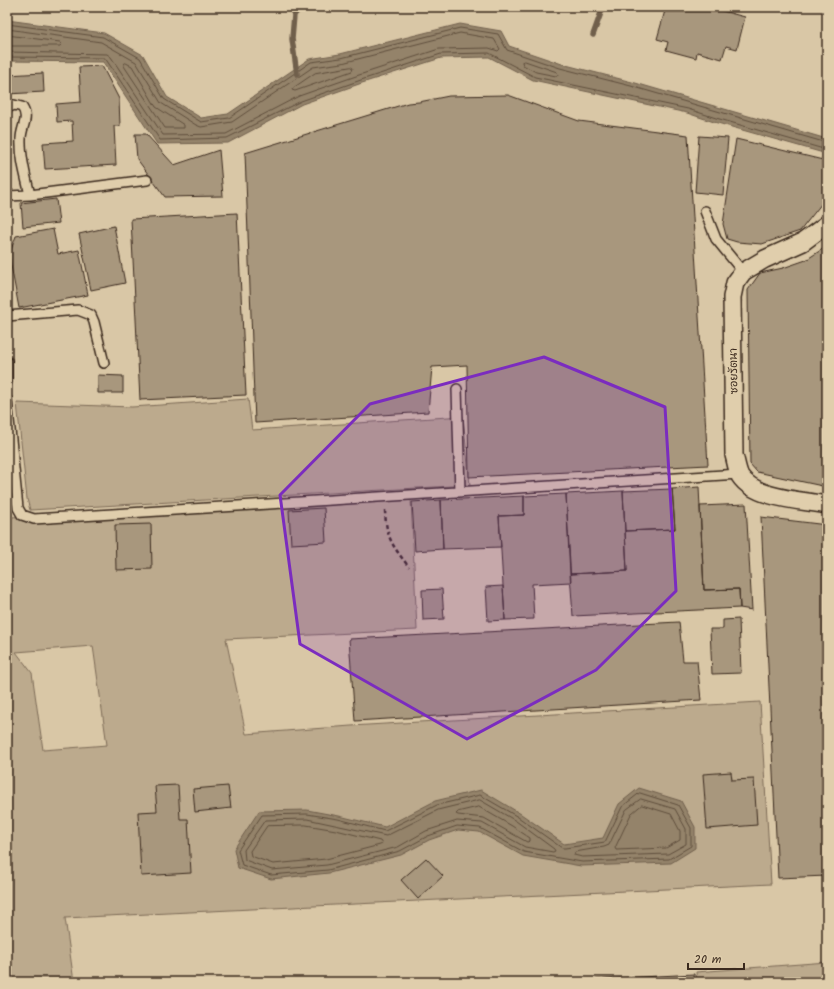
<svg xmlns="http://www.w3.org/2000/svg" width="834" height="989" font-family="Kalam,'Playpen Sans Thai',sans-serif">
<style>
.green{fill:#bcaa8d;stroke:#7c6a56;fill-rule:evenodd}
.water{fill:#94836a;stroke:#705f4c}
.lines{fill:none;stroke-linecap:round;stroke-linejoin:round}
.shore{stroke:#5f4e3c;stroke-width:1}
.stream{stroke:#705f4c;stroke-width:5.5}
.building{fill:#a8977d;stroke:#3b2a1e}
.service-casing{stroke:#3b2a1e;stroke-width:12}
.minor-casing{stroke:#3b2a1e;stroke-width:20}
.path{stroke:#3b2a1e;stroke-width:2.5;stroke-dasharray:4 3;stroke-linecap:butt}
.service{stroke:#e0ceac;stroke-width:9}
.minor{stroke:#e0ceac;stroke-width:17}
.marked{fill:#7b2cbf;fill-opacity:0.2;stroke:#7b2cbf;stroke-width:3;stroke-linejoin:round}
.labels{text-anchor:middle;stroke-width:3;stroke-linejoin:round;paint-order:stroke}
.street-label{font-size:11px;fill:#3b2a1e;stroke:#e0ceac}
</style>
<rect width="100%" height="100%" fill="#d9c7a6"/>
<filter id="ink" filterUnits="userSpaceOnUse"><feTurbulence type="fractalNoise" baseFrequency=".025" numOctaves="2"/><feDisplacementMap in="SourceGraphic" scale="8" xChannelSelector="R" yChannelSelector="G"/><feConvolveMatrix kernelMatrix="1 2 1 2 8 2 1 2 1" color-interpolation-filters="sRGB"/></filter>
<g filter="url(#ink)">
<path class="green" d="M 248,399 L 252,430 L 463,416 L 470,485 L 30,510 L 27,499 L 17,403 L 132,407 Z
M 7,486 L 11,517 L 411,499 L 417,630 L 226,639 L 246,734 L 351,726 L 760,702 L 771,884 L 65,918 L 74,982 L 7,982 ZM 93,646 L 107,745 L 43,750 L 32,673 L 16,652 Z
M 827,962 L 827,982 L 697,982 L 696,972 Z"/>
<path class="water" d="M 7,20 L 104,33 L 143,55 L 167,97 L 201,118 L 228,114 L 309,59 L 340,54 L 460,24 L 501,31 L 509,46 L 562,64 L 632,82 L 827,139 L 827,154 L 714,122 L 687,113 L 533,80 L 489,57 L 441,58 L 362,83 L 302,104 L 228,143 L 157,144 L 103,62 L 7,61 Z
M 639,788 L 681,801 L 695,827 L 695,848 L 671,863 L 581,866 L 523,856 L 479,832 L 458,830 L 429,840 L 401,855 L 329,873 L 271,879 L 238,868 L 234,849 L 259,811 L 307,810 L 339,816 L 385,827 L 435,801 L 481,790 L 521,814 L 564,844 L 603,838 L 619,804 Z"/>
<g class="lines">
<path class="shore" d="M 7,24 L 103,37 L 140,58 L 164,99 L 201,122 L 229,118 L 311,62 L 341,58 L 460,28 L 498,34 L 507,50 L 560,68 L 631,86 L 827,143
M 7,29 L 101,42 L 136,62 L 161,103 L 196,125 L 201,127 L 232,122 L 313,67 L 342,63 L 460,33 L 494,39 L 500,49 L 498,51 L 489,48 L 439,49 L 359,75 L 299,96 L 226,134 L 163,135 L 111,57 L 107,54 L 7,52
M 7,35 L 60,42 L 62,44 L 60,46 L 7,46
M 7,57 L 105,58 L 160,140 L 227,138 L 301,101 L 361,80 L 441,54 L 489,53 L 535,77 L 688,109 L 716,118 L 827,150
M 525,61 L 557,72 L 558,75 L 556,76 L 536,72 L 523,65 L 522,62 Z
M 126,63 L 132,66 L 156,107 L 184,125 L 184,128 L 165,128 L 124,66 L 124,64 Z
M 351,67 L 353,68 L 352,71 L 295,91 L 292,90 L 293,88 L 315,73 Z
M 640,793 L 678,805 L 691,828 L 691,846 L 669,859 L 582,862 L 524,852 L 480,828 L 457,826 L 428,836 L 400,851 L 328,870 L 271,875 L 242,865 L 238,850 L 262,815 L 307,814 L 338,819 L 385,831 L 437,805 L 480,795 L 518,817 L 562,848 L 565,848 L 605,842 L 622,807 Z
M 641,799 L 675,809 L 686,829 L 686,844 L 668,854 L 582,857 L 574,855 L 575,852 L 604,847 L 609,845 L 626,810 Z
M 480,800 L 516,821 L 554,849 L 555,851 L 553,852 L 525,847 L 482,823 L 457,821 L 426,831 L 398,847 L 327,865 L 272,870 L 245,860 L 244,850 L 265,820 L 307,819 L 386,836 L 438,810 Z
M 642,805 L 671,814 L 680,831 L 680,840 L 666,848 L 616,850 L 615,848 L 631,814 Z
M 479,807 L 512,826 L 530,838 L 530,841 L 527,842 L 484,818 L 458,815 L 456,814 L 458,812 Z
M 306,825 L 336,830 L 380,841 L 382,844 L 380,845 L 326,859 L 273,864 L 251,856 L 250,851 L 267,826 Z"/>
<path class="stream" d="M 593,35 L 603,7
M 297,74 L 292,39 L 294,15 L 301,7"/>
</g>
<path class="building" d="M 666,7 L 707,7 L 745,17 L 737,49 L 726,46 L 722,59 L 697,52 L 696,58 L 666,50 L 668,42 L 657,39 Z
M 102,66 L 119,99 L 120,126 L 114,126 L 116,165 L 45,169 L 43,143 L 73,141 L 72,121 L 57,122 L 56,104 L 81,102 L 79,67 Z
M 43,73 L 44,92 L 7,94 L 7,75 Z
M 508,95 L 579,121 L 688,135 L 708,465 L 469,477 L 467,365 L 432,367 L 428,412 L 255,423 L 245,153 L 408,103 L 419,102 L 449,96 Z
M 135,134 L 146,134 L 174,165 L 219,150 L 223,196 L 165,197 L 137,159 Z
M 699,136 L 728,138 L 723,195 L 695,192 Z
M 736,139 L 827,161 L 827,188 L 822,203 L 800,231 L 762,244 L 737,242 L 727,239 L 723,224 Z
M 56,199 L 59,223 L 23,227 L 21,203 Z
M 237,213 L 246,395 L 140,400 L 131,219 Z
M 114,226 L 125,283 L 91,290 L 79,234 Z
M 53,229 L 58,254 L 79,250 L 88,295 L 19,308 L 9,255 L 16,236 Z
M 827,246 L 827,487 L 757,472 L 750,464 L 748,290 L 760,273 L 783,268 L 806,260 Z
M 98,375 L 123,376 L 123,393 L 98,393 Z
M 699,487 L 704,590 L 739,589 L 740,608 L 573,616 L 570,574 L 627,571 L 625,531 L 675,529 L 672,489 Z
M 672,489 L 675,529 L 625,531 L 623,491 Z
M 623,491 L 627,571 L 570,574 L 566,494 Z
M 566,494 L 571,582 L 532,584 L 534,619 L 505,620 L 499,516 L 524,515 L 524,496 Z
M 524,496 L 524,515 L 499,516 L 501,547 L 443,549 L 441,500 Z
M 441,500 L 443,549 L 415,551 L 412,502 Z
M 746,504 L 752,610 L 740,608 L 739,589 L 704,590 L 700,506 Z
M 324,508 L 326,542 L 291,544 L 289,510 Z
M 761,517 L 827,525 L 827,876 L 778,878 Z
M 151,524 L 152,569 L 116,570 L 115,525 Z
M 503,586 L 505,620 L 488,621 L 486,587 Z
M 442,589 L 444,619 L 423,620 L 422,590 Z
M 739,619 L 741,673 L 712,674 L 710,629 L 723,629 L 723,620 Z
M 679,622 L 683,661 L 697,661 L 701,700 L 355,721 L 349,639 Z
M 731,772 L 732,780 L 754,779 L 757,825 L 707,829 L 703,774 Z
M 178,785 L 180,819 L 188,819 L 191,873 L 141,876 L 138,812 L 157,811 L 155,786 Z
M 228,786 L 231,808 L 195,812 L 193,789 Z
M 426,858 L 443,876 L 418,899 L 401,880 Z
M 694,974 L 694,982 L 589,982 L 589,980 Z"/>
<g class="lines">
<defs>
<path id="service" d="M 7,108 L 14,105 L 22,107 C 30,119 21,126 21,139 C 20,158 26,177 30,195
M 7,196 L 30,195 L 147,180
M 705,211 L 716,239 L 743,272
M 7,316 L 78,310 L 91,315 L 94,322 L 104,363
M 7,361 L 7,381
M 457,389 L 460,492
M 7,400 L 18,508 L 22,515 L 34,519 L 739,474"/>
<path id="minor" d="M 827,224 L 803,242 L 765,259 L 743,272 L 735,283 L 732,297 L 734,455 C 736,462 737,470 740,476 C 755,499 802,500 827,505"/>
</defs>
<use href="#service" class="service-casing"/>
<use href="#minor" class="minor-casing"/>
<path class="path" d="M 385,510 C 386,538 392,545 409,567"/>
<use href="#service" class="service"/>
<use href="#minor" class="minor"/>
</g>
</g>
<path class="marked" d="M 544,357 L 665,407 L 676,591 L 596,670 L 467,739 L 300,644 L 280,495 L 370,404 Z"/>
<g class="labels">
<g class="street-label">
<text transform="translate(733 371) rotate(-91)" y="4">ซอยรัตนา</text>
</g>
</g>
<rect width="834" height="989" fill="none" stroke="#e0ceac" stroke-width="24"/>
<rect x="12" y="12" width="810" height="965" fill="none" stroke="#3b2a1e" stroke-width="1.5" filter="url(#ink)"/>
<path d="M688 963v6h56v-6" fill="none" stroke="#3b2a1e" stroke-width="2"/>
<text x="694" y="963" font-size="12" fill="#3b2a1e" stroke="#e0ceac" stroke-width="3" paint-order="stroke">20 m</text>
</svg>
